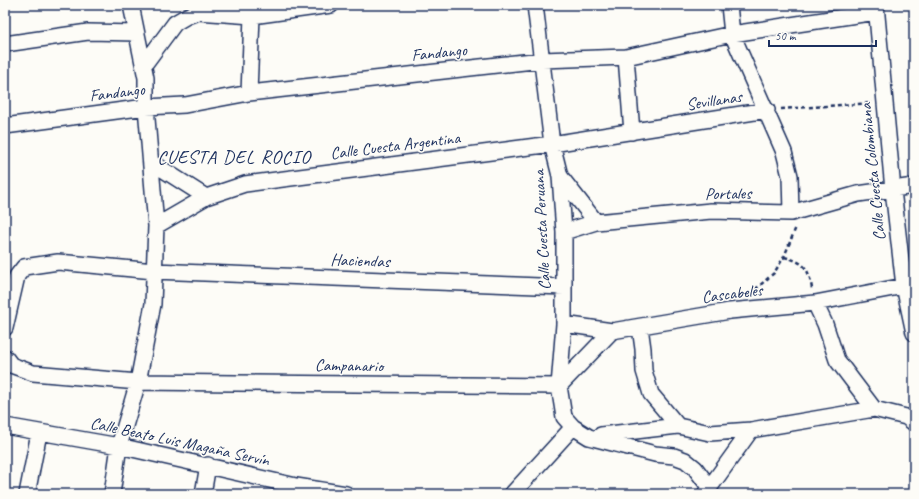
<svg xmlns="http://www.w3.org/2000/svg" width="919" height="499" font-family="Caveat,sans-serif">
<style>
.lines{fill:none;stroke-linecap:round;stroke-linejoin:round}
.minor-casing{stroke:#1b2f5e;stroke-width:18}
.path{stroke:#1b2f5e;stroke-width:2.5;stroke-dasharray:4 3;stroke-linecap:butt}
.minor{stroke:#fdfcf7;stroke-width:15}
.labels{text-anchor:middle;stroke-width:3;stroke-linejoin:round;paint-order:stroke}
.street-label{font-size:17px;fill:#1b2f5e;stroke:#fdfcf7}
.quarter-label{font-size:19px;letter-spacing:1px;fill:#1b2f5e;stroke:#fdfcf7}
</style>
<rect width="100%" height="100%" fill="#fdfcf7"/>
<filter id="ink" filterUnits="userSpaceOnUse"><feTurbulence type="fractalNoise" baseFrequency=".025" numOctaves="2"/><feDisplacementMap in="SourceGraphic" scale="8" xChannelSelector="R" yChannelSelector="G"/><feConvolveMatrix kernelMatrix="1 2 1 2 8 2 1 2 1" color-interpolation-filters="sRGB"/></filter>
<g filter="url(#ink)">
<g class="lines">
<defs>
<path id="minor" d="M 535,5 L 552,144 L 560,176 L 564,232 L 564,324 L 559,386 L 564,417 L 573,427 L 589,437 L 655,454 L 674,456 L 685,460 L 695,468 L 710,488
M 729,5 L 732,34 L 784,152 L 790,176 L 791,213
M 876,5 L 893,190 L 904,286 L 914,333
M 5,44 L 88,32 L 136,33
M 626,57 L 632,132
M 144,65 L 175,23 L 187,16 L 198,12 L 252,16 L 331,5
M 249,93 L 252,16
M 5,126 L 146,107 L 185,105 L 249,93 L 542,60 L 626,57 L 732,34 L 876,12
M 151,162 L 206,197
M 560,176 L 596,222
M 156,226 L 206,197 L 245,184 L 552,144 L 767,110
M 564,232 L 596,222 L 711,211 L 791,213 L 858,194 L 914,186
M 815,303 L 825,324 L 837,360 L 874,409
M 564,324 L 612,331 L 730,311 L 815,303 L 904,286
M 640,327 L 643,349 L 644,371 L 651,394 L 678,426 L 710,433 L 751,430 L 874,409 L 906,417 L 914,423
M 5,328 L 17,276 L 24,267 L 58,262 L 154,271 L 564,287
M 5,357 L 11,365 L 33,373 L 138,382 L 559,386 L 612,331
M 5,426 L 119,446 L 296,486 L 346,494
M 601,435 L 678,426
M 27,494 L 39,433
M 112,494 L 119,446 L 138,382 L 153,304 L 156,226 L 146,107 L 146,78 L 131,5
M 203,494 L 208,465
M 512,494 L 573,427
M 705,494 L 751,430"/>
</defs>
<use href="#minor" class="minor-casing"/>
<path class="path" d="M 781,109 L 872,103
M 784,257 C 805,262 809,269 812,289
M 750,294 L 774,273 L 784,257 L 796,227"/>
<use href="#minor" class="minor"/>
</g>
</g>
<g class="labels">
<g class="street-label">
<text transform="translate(439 52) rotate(-6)" y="6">Fandango</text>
<text transform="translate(117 92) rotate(-7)" y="6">Fandango</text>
<text transform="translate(714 100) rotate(-9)" y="6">Sevillanas</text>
<text transform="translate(395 145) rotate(-7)" y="6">Calle Cuesta Argentina</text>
<text transform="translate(872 172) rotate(-96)" y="6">Calle Cuesta Colombiana</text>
<text transform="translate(728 193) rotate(-1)" y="6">Portales</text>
<text transform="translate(541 230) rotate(-93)" y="6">Calle Cuesta Peruana</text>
<text transform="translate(360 260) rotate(2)" y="6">Haciendas</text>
<text transform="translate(732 293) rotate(-7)" y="6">Cascabeles</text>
<text transform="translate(349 365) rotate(1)" y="6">Campanario</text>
<text transform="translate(180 441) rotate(12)" y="6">Calle Beato Luis Magaña Servín</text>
</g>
<g class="quarter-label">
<text x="234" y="163">CUESTA DEL ROCIO</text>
</g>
</g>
<rect width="919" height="499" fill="none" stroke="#fdfcf7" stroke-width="20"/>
<rect x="10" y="10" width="899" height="479" fill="none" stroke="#1b2f5e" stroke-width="1.5" filter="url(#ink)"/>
<path d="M769 40v6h107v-6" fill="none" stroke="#1b2f5e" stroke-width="2"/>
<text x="775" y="40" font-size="12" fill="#1b2f5e" stroke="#fdfcf7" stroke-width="3" paint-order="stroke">50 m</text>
</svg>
